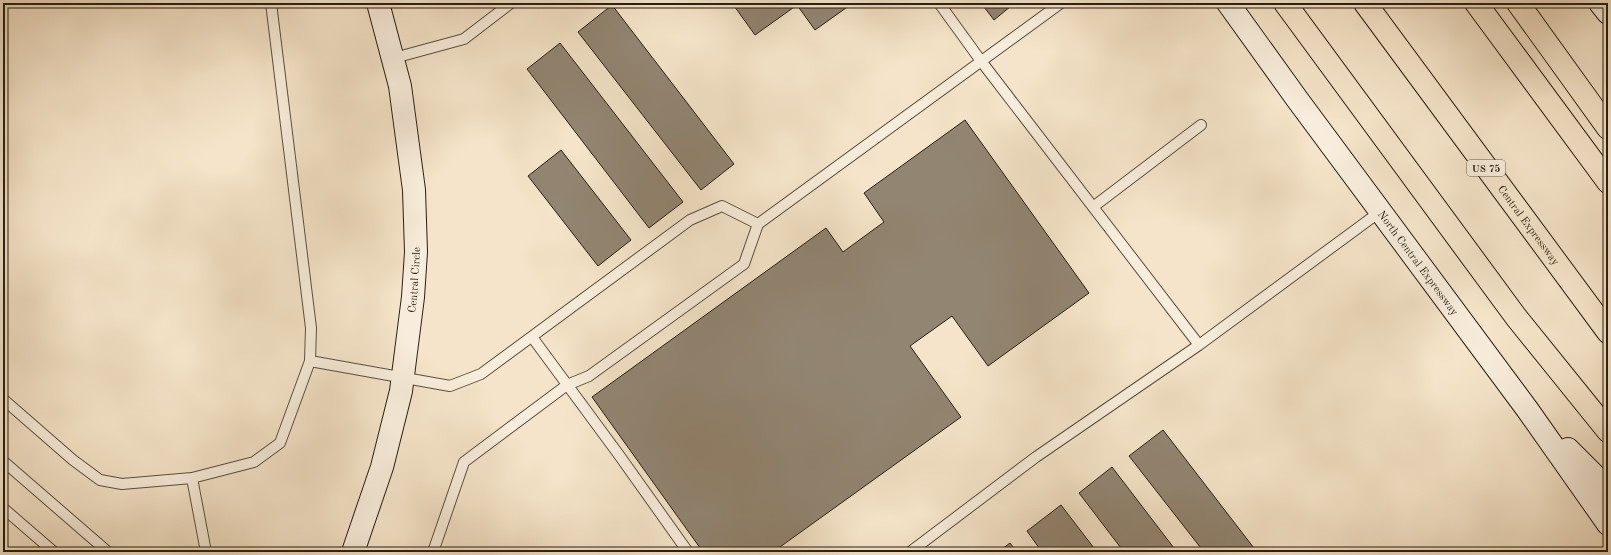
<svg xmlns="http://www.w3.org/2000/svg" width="1611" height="555" font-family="'Old Standard TT',serif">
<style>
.building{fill:#928572;stroke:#261e13}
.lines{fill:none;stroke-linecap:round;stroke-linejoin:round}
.lane-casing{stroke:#5a5040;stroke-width:12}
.secondary-casing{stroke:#261e13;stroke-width:24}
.highway-casing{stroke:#261e13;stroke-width:24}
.lane{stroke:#f8eddc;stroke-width:10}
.secondary{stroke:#f8eddc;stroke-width:22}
.highway{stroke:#f5e4c9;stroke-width:22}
.labels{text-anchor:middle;stroke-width:3;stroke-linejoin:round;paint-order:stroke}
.shield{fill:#f8eddc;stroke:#655c4f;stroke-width:1}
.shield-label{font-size:10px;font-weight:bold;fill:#261e13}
.street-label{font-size:11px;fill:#261e13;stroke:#f8eddc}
</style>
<rect width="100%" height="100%" fill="#f5e4c9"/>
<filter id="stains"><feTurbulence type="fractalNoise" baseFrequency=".005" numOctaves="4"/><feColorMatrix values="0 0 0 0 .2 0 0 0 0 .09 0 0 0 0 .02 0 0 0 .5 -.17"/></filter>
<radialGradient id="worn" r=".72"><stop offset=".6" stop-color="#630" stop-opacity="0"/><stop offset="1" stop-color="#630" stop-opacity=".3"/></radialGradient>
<path class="building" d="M 732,3 L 853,3 L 815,30 L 797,5 L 755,35 Z
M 981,3 L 1009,3 L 1011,6 L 994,20 Z
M 612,5 L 734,164 L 701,190 L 578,32 Z
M 560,43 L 683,202 L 649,228 L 527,69 Z
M 965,120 L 1089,293 L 988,366 L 952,316 L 910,346 L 961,417 L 773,552 L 703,552 L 592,397 L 826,228 L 843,252 L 884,222 L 864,193 Z
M 561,150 L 631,240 L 598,266 L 528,176 Z
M 1163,430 L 1257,552 L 1204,552 L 1129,456 Z
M 1112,467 L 1177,552 L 1124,552 L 1079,493 Z
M 1061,505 L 1097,552 L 1042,552 L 1027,531 Z
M 1010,543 L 1017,552 L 998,552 Z"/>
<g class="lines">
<defs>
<path id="lane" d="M 939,3 L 981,61 L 1199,345
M 394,58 L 464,39 L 511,3
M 1093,207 L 1201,125
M 532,337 L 619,455 L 688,552
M 310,361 L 450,386 L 481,374 L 690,220 L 722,206 L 758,224
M 3,399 L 73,460 L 100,480 L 122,484 L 192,478 L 254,462 L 280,443 L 310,361 L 311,328 L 271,3
M 3,461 L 108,552
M 192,478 L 206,552
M 3,508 L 54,552
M 433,552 L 464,462 L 567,385 L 589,376 L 744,264 L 758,224 L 1061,3
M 910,552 L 1036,457 L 1199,345 L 1381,211"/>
<g id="secondary">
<path id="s1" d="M 1228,3 L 1297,99 L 1527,409 L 1608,524"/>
<path d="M 1600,3 L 1608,13"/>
<path d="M 1568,449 L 1608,489"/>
<path id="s2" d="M 353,552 L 382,467 L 401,391 L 413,297 L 416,252 L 414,190 L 400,86 L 378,3"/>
</g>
<g id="highway">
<path d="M 1285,3 L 1516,317 L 1608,431"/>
<path id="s3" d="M 1365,3 L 1608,332"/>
<path d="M 1476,3 L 1608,182"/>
<path d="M 1518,3 L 1608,128"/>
</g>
</defs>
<use href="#lane" class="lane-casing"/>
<use href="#secondary" class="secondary-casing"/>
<use href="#highway" class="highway-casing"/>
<use href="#lane" class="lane"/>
<use href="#secondary" class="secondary"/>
<use href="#highway" class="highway"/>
</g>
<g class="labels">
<rect class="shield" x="1467" y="160" width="38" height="16" rx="3"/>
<g class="shield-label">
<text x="1486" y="172">US 75</text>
</g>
<g class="street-label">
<text dy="4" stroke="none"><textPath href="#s3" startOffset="276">Central Expressway</textPath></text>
<text dy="4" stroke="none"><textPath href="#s1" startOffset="322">North Central Expressway</textPath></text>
<text dy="4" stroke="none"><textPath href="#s2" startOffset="280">Central Circle</textPath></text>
</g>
</g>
<rect width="1611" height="555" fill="none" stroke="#f5e4c9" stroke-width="16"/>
<rect x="4" y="4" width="1603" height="547" fill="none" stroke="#261e13" stroke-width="2"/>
<rect x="8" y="8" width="1595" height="539" fill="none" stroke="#261e13"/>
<rect width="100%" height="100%" filter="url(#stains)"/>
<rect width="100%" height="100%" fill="url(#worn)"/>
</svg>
